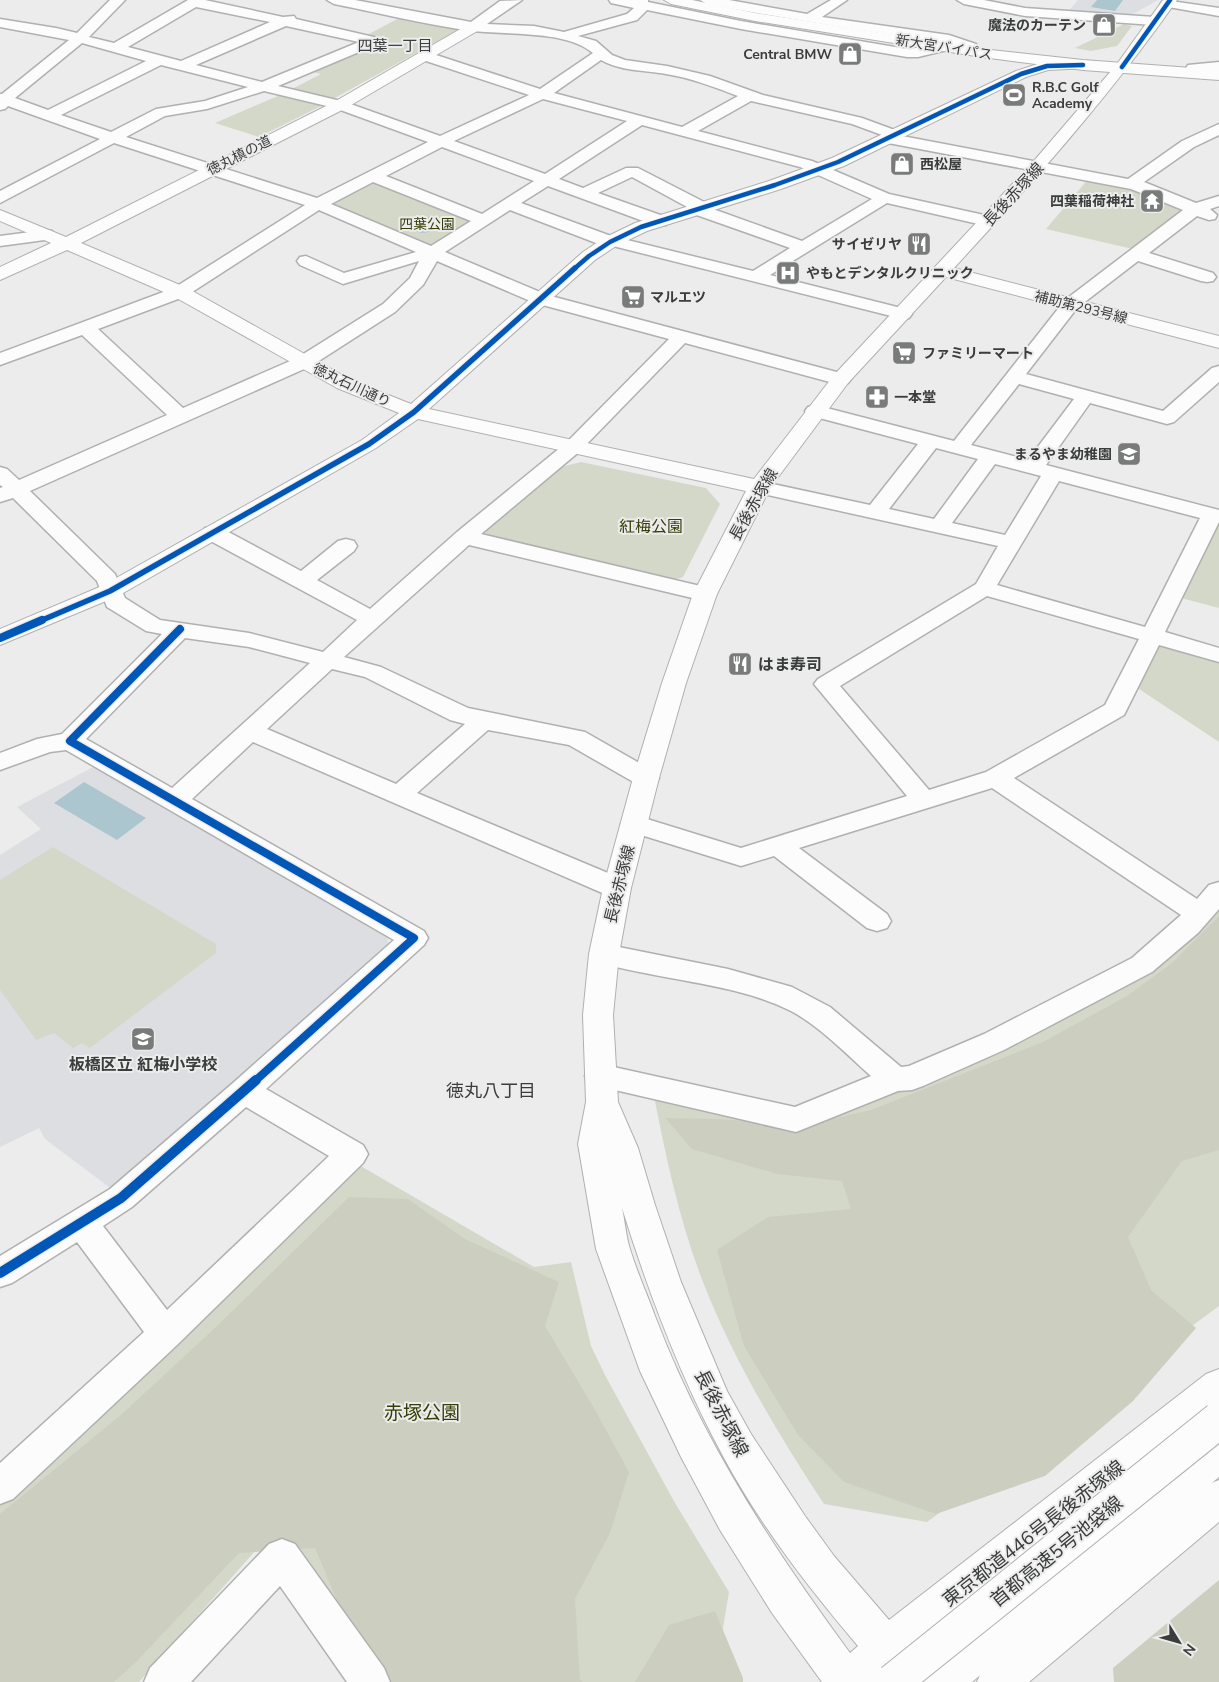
<svg xmlns="http://www.w3.org/2000/svg" width="1219" height="1682" font-family="'Nunito Sans','Noto Sans JP',sans-serif">
<style>
.built{fill:#dcdee2}
.green{fill:#d4d8c9}
.forest{fill:#cccfbf}
.water{fill:#abc6ce}
.lines{fill:none;stroke-linecap:round;stroke-linejoin:round}
.street-casing{stroke:#b0b0b0;stroke-width:3}
.secondary-casing{stroke:#b0b0b0;stroke-width:2}
.highway-casing{stroke:#b0b0b0;stroke-width:2}
.street{fill:#fcfcfc;fill-rule:evenodd}
.secondary{fill:#fcfcfc;fill-rule:evenodd}
.highway{fill:#fcfcfc;fill-rule:evenodd}
.highway-bridge-casing{stroke:#b0b0b0;stroke-width:38;stroke-linecap:butt}
.highway-bridge{stroke:#fcfcfc;stroke-width:36}
.cycleway-far3-casing{stroke:#ececed;stroke-width:6}
.cycleway-far2-casing{stroke:#ececed;stroke-width:8}
.cycleway-far1-casing{stroke:#ececed;stroke-width:11}
.cycleway-casing{stroke:#ececed;stroke-width:13}
.cycleway-far3{stroke:#0057b8;stroke-width:4.5}
.cycleway-far2{stroke:#0057b8;stroke-width:5.5}
.cycleway-far1{stroke:#0057b8;stroke-width:8}
.cycleway{stroke:#0057b8;stroke-width:10}
.labels{text-anchor:middle;stroke-width:4;stroke-linejoin:round;paint-order:stroke}
.far-poi-label{font-size:14px;font-weight:bold;fill:#3b3c3c;stroke:#ececed;text-anchor:start}
.far-street-label{font-size:14px;fill:#3b3c3c;stroke:#ececed}
.far-park-label{font-size:14px;fill:#363d05;stroke:#ececed}
.far-neighbourhood-label{font-size:15px;fill:#3b3c3c;stroke:#ececed}
.street-label{font-size:16px;fill:#3b3c3c;stroke:#ececed}
.park-label{font-size:16px;fill:#363d05;stroke:#ececed}
.poi-label{font-size:16px;font-weight:bold;fill:#3b3c3c;stroke:#ececed;text-anchor:start}
.neighbourhood-label{font-size:18px;fill:#3b3c3c;stroke:#ececed}
.near-park-label{font-size:19px;fill:#363d05;stroke:#ececed}
.near-street-label{font-size:19px;fill:#3b3c3c;stroke:#ececed}
</style>
<rect width="100%" height="100%" fill="#ececed"/>
<path class="built" d="M 1078,0 L 1158,0 L 1128,17 L 1068,12 Z
M 97,765 L 387,934 L 389,950 L 113,1190 L 45,1139 L 39,1128 L 0,1147 L 0,855 L 41,829 L 17,807 Z"/>
<path class="green" d="M 401,17 L 458,30 L 331,100 L 290,90 L 321,74 L 309,71 L 368,38 L 367,35 Z
M 1124,24 L 1132,26 L 1117,46 L 1091,51 L 1075,48 Z
M 280,95 L 323,105 L 259,137 L 215,123 Z
M 1089,178 L 1129,186 L 1181,207 L 1183,211 L 1133,249 L 1046,229 Z
M 370,182 L 379,182 L 470,218 L 472,221 L 435,245 L 424,246 L 333,206 L 332,202 Z
M 581,462 L 706,488 L 720,504 L 683,577 L 673,580 L 489,537 L 485,532 L 561,467 Z
M 1218,523 L 1219,523 L 1219,608 L 1181,598 Z
M 1165,645 L 1219,661 L 1219,742 L 1136,687 L 1156,647 Z
M 53,847 L 216,944 L 216,953 L 90,1048 L 82,1043 L 73,1048 L 54,1033 L 36,1040 L 0,990 L 0,880 Z
M 1219,906 L 1219,1306 L 927,1522 L 824,1504 C 777,1432 732,1358 701,1277 C 679,1218 666,1158 654,1096 L 796,1129 L 888,1091 L 905,1091 L 1010,1047 L 1150,973 L 1195,936 Z
M 359,1165 L 534,1267 L 571,1262 L 591,1346 L 606,1377 L 675,1503 L 729,1592 L 714,1682 L 392,1682 L 280,1523 L 139,1682 L 0,1682 L 0,1503 Z"/>
<path class="forest" d="M 1219,916 L 1219,1150 L 1182,1161 L 1128,1237 L 1151,1290 L 1196,1328 L 1133,1401 L 1045,1476 L 936,1514 L 844,1482 L 798,1435 L 744,1346 L 717,1250 L 768,1217 L 851,1209 L 842,1181 L 777,1174 L 692,1149 L 665,1118 L 716,1119 L 806,1125 L 871,1110 L 1043,1042 L 1127,996 L 1172,963 Z
M 349,1197 L 408,1199 L 465,1239 L 559,1282 L 545,1326 L 594,1408 L 629,1472 L 610,1533 L 575,1599 L 580,1680 L 583,1682 L 371,1682 L 315,1548 L 239,1553 L 135,1663 L 114,1682 L 0,1682 L 0,1514 L 122,1414 L 217,1326 Z
M 1219,1580 L 1219,1682 L 1114,1682 L 1113,1668 Z
M 715,1611 L 743,1678 L 743,1682 L 635,1682 L 669,1625 Z"/>
<path class="water" d="M 1097,0 L 1123,0 L 1115,11 L 1091,7 Z
M 438,216 L 439,222 L 433,224 L 434,229 C 429,233 422,234 416,231 L 413,218 Z
M 84,782 L 146,818 L 117,840 L 54,803 Z"/>
<g class="lines">
<defs>
<path id="street" d="M 110,0 L 125,0 L 89,37 L 114,43 L 188,0 L 205,0 L 283,17 L 294,16 L 296,19 L 378,38 L 380,41 L 378,44 L 278,86 L 345,102 L 440,136 L 529,95 L 420,59 L 418,56 L 420,53 L 430,53 L 540,89 L 593,53 C 566,30 507,35 473,31 C 427,25 380,13 334,4 L 327,0 L 355,0 L 471,22 L 500,1 L 522,0 L 487,24 L 534,26 L 564,32 L 627,14 L 634,8 L 611,3 L 609,0 L 648,0 L 648,2 L 741,21 L 907,49 C 920,49 935,41 947,44 L 949,47 L 947,50 L 918,57 L 907,57 L 741,29 L 647,10 L 637,20 L 578,36 L 596,41 L 612,55 L 625,60 L 667,66 L 710,76 L 763,95 L 862,118 L 900,132 L 902,136 L 1128,179 L 1182,141 L 1219,124 L 1219,135 L 1194,147 L 1144,182 L 1196,203 L 1219,196 L 1219,206 L 1210,209 L 1217,215 L 1215,219 L 1209,220 L 1197,216 L 1149,253 L 1213,273 L 1216,277 L 1213,281 L 1207,282 L 1201,281 L 1138,261 L 1077,308 L 1026,374 L 1163,411 L 1212,368 L 1219,366 L 1219,382 L 1174,422 L 1167,424 L 1090,403 L 1046,465 L 1219,510 L 1219,522 L 1165,632 L 1219,648 L 1219,662 L 1159,645 L 1124,715 L 1014,778 L 1197,899 L 1209,885 L 1219,882 L 1219,909 L 1198,933 L 1152,972 L 1004,1050 L 923,1086 L 912,1090 L 898,1091 L 796,1132 L 589,1084 L 585,1076 L 589,1068 L 600,1064 L 795,1107 L 871,1076 C 846,1054 821,1027 791,1011 C 734,982 656,980 594,961 L 590,954 L 594,947 L 604,944 L 728,969 L 792,987 L 830,1007 L 901,1067 L 909,1066 L 984,1034 L 1132,958 L 1181,915 L 992,788 L 799,848 L 887,914 L 891,921 L 887,928 L 877,931 L 867,928 L 774,856 L 741,866 L 625,830 L 621,824 L 625,818 L 634,815 L 741,848 L 907,796 L 814,684 L 818,679 L 976,584 L 998,546 L 759,493 L 752,491 L 749,487 L 752,483 L 759,481 L 870,505 L 918,444 L 808,415 L 805,411 L 808,407 L 815,405 L 954,441 L 1065,300 L 1183,210 L 1131,189 L 888,143 L 883,141 L 880,138 L 882,135 L 852,124 L 751,101 L 698,131 L 812,161 L 889,194 L 993,217 L 995,221 L 993,225 L 987,226 L 887,203 L 770,275 L 909,310 L 912,314 L 909,318 L 903,319 L 613,246 L 604,246 L 510,210 L 445,252 L 547,295 L 848,375 L 851,379 L 848,383 L 841,385 L 685,343 L 580,451 L 481,534 L 713,589 L 716,594 L 713,599 L 705,601 L 469,545 L 344,657 L 381,667 L 468,708 L 585,732 L 655,772 L 659,778 L 655,784 L 646,786 L 637,784 L 569,745 L 488,730 L 417,793 L 627,881 L 630,888 L 627,895 L 617,898 L 607,895 L 253,742 L 192,799 L 424,931 L 428,938 L 424,945 L 266,1089 L 363,1145 L 368,1154 L 363,1163 L 177,1345 L 13,1499 L 0,1504 L 0,1463 L 144,1332 L 77,1242 L 12,1283 L 0,1287 L 0,1256 L 110,1189 L 233,1083 L 394,940 L 66,750 L 50,752 L 0,770 L 0,753 L 37,739 L 62,734 L 162,634 L 146,631 L 107,607 L 97,581 L 13,498 L 0,502 L 0,488 L 3,487 L 0,485 L 0,467 L 7,469 L 19,480 L 167,415 L 82,335 L 0,365 L 0,353 L 174,288 L 305,205 L 114,143 L 0,203 L 0,191 L 100,139 L 8,106 L 5,109 L 0,110 L 0,94 L 2,94 L 69,40 L 0,27 L 0,19 L 56,28 L 77,33 ZM 196,7 L 270,22 L 181,61 L 128,47 ZM 286,26 L 359,42 L 262,82 L 196,65 ZM 82,43 L 146,61 L 48,110 L 15,98 ZM 601,60 C 620,71 644,70 666,74 C 691,78 714,87 738,96 L 682,127 L 554,93 ZM 161,65 L 248,87 L 205,101 L 156,109 L 111,132 L 61,115 ZM 264,91 L 335,108 L 428,142 L 317,198 L 126,137 L 165,116 L 207,109 ZM 543,99 L 627,121 L 545,174 L 454,141 ZM 642,125 L 800,167 L 872,199 L 802,241 L 710,208 L 708,204 L 638,168 L 626,168 L 583,188 L 559,179 ZM 442,147 L 534,181 L 482,214 L 386,176 ZM 632,177 L 689,208 L 691,213 L 790,248 L 753,271 L 611,236 L 521,203 L 548,186 L 654,225 L 666,225 L 668,221 L 666,217 L 598,193 ZM 373,182 L 471,221 L 431,246 L 331,204 ZM 319,210 L 416,252 L 344,273 L 306,256 L 300,257 L 297,261 L 300,265 L 343,284 L 419,261 L 410,278 L 383,304 L 297,358 L 183,408 L 98,329 L 186,296 ZM 437,261 L 535,303 L 669,339 L 566,443 L 457,532 L 370,609 L 317,580 L 354,551 L 357,546 L 354,541 L 346,539 L 338,541 L 301,571 L 221,528 L 213,527 L 205,528 L 202,533 L 205,538 L 357,620 L 323,652 L 249,633 L 160,620 L 125,598 L 115,574 L 30,491 L 311,366 L 395,312 L 423,285 ZM 1019,384 L 1074,399 L 1028,460 L 971,445 ZM 936,448 L 978,459 L 934,519 L 889,509 ZM 995,464 L 1041,476 L 1005,535 L 952,523 ZM 1059,481 L 1200,518 L 1145,627 L 997,585 ZM 987,596 L 1139,639 L 1105,705 L 986,772 L 929,790 L 840,686 ZM 185,638 L 249,647 L 310,663 L 172,788 L 86,739 ZM 332,669 L 365,677 L 450,720 L 465,724 L 396,784 L 267,729 ZM 246,1107 L 329,1156 L 167,1310 L 103,1226 L 132,1207 Z
M 700,0 L 729,0 L 807,14 L 831,0 L 847,0 L 822,17 L 949,35 L 976,44 L 978,47 L 976,50 C 964,53 951,43 939,42 C 861,31 784,18 707,4 Z
M 957,0 L 984,0 L 1025,8 L 1154,17 L 1161,21 L 1154,25 L 1025,16 L 964,4 Z
M 1164,0 L 1219,8 L 1219,16 L 1163,6 L 1161,3 Z
M 1219,62 L 1219,70 L 1188,71 L 1186,68 L 1188,65 Z
M 46,230 L 52,231 L 54,235 L 52,239 L 0,246 L 0,236 Z
M 282,1539 L 295,1544 L 384,1668 L 390,1682 L 347,1682 L 280,1586 L 191,1682 L 144,1682 L 150,1668 L 269,1544 Z"/>
<path id="secondary" d="M 1163,0 L 1177,0 C 1110,96 1033,182 954,268 L 1219,336 L 1219,348 L 946,277 L 848,383 L 770,488 L 717,594 L 686,683 L 659,778 L 631,888 L 619,954 L 613,1015 L 618,1102 L 638,1148 L 655,1205 L 681,1282 L 727,1391 L 751,1434 L 805,1516 L 834,1556 L 889,1620 L 1206,1374 L 1219,1369 L 1219,1408 L 916,1650 L 931,1668 L 937,1682 L 890,1682 L 885,1676 L 879,1682 L 822,1682 L 772,1613 L 720,1530 L 681,1457 L 640,1371 L 596,1249 L 578,1144 L 586,1102 L 583,1015 L 589,954 L 603,888 L 633,778 L 662,683 L 693,594 L 746,491 L 418,419 L 376,448 L 118,596 L 0,645 L 0,629 L 102,586 L 362,440 L 399,413 L 337,388 L 173,296 L 67,250 L 0,280 L 0,267 L 51,243 L 0,221 L 0,210 L 66,237 L 334,102 L 469,24 L 479,24 L 481,27 L 479,30 L 346,108 L 81,243 L 187,288 L 351,380 L 411,404 L 583,252 L 604,238 L 635,223 L 769,181 L 832,158 L 1016,71 L 1047,61 L 1088,62 L 1091,65 L 1088,68 L 1048,70 L 1026,77 L 844,166 L 781,189 L 647,231 L 616,246 L 595,260 L 429,409 L 754,479 L 834,375 L 1033,162 L 1117,64 ZM 622,1208 C 649,1294 681,1379 724,1458 C 760,1525 808,1587 858,1646 L 850,1653 C 772,1547 702,1440 655,1316 C 647,1294 637,1272 630,1249 C 626,1236 625,1222 622,1208 Z
M 1219,1480 L 1219,1522 L 1029,1682 L 977,1682 L 983,1668 L 1206,1485 Z"/>
<path id="highway" d="M 664,0 L 692,0 L 755,13 L 982,49 L 1083,60 L 1219,70 L 1219,80 L 1083,70 L 982,57 L 755,21 L 671,4 Z
M 1219,1436 L 1219,1477 L 972,1682 L 920,1682 L 926,1668 L 1206,1442 Z"/>
</defs>
<use href="#street" class="street-casing"/>
<use href="#secondary" class="secondary-casing"/>
<use href="#highway" class="highway-casing"/>
<use href="#street" class="street"/>
<use href="#secondary" class="secondary"/>
<use href="#highway" class="highway"/>
<defs>
<path id="highway-bridge" d="M 893,1682 L 1219,1420"/>
</defs>
<use href="#highway-bridge" class="highway-bridge-casing"/>
<use href="#highway-bridge" class="highway-bridge"/>
<defs>
<path id="cycleway-far3" d="M 1122,67 L 1170,0
M 574,269 L 589,256 L 610,242 L 641,227 L 775,185 L 838,162 L 1021,74 L 1047,66 L 1083,65"/>
<path id="cycleway-far2" d="M 40,621 L 110,591 L 369,444 L 414,412 L 575,268"/>
<path id="cycleway-far1" d="M 180,629 L 70,741 L 414,938 L 255,1081
M 0,638 L 42,620"/>
<path id="cycleway" d="M 0,1273 L 121,1198 L 256,1080"/>
</defs>
<use href="#cycleway-far3" class="cycleway-far3-casing"/>
<use href="#cycleway-far2" class="cycleway-far2-casing"/>
<use href="#cycleway-far1" class="cycleway-far1-casing"/>
<use href="#cycleway" class="cycleway-casing"/>
<use href="#cycleway-far3" class="cycleway-far3"/>
<use href="#cycleway-far2" class="cycleway-far2"/>
<use href="#cycleway-far1" class="cycleway-far1"/>
<use href="#cycleway" class="cycleway"/>
</g>
<defs>
<symbol id="shop-square" viewBox="-11 -11 22 22"><rect x="-9" y="-9" width="18" height="18" rx="4" fill="#797a7a" stroke="#ececed"/><path d="M-5-2.5h2.3a2.7 3.5 0 0 1 5.4 0H5L5.5 6h-11ZM-1.5-2.5h3a1.5 2.3 0 0 0-3 0Z" fill="#fff"/></symbol>
<symbol id="stadium-square" viewBox="-11 -11 22 22"><rect x="-9" y="-9" width="18" height="18" rx="4" fill="#797a7a" stroke="#ececed"/><path d="M0-5a6.5 5 0 1 0 0 10a6.5 5 0 1 0 0-10ZM-3.5-1.8h7v3.6h-7Z" fill="#fff"/></symbol>
<symbol id="temple-square" viewBox="-11 -11 22 22"><rect x="-9" y="-9" width="18" height="18" rx="4" fill="#797a7a" stroke="#ececed"/><path d="M0-6L5-2H3V0L6.5 2.5H4V6H1.5V3h-3V6H-4V2.5H-6.5L-3 0V-2H-5Z" fill="#fff"/></symbol>
<symbol id="restaurant-square" viewBox="-11 -11 22 22"><rect x="-9" y="-9" width="18" height="18" rx="4" fill="#797a7a" stroke="#ececed"/><path d="M-5-6h1v4h1v-4h1v4h1v-4h1v5L-1.5 .5V6h-2V.5L-5-1ZM5-6V6H3V1.5H1.5Q1.5-4 5-6Z" fill="#fff"/></symbol>
<symbol id="hospital-square" viewBox="-11 -11 22 22"><rect x="-9" y="-9" width="18" height="18" rx="4" fill="#797a7a" stroke="#ececed"/><path d="M-5-5h3v3.5h4V-5h3V5h-3V1.5h-4V5h-3Z" fill="#fff"/></symbol>
<symbol id="supermarket-square" viewBox="-11 -11 22 22"><rect x="-9" y="-9" width="18" height="18" rx="4" fill="#797a7a" stroke="#ececed"/><path d="M-6-5.5h2.5l.6 2H6L4.5 2H-2.5L-4.4-4H-6ZM-1.5 3.2a1.3 1.3 0 1 0 .1 0ZM3 3.2a1.3 1.3 0 1 0 .1 0Z" fill="#fff"/></symbol>
<symbol id="pharmacy-square" viewBox="-11 -11 22 22"><rect x="-9" y="-9" width="18" height="18" rx="4" fill="#797a7a" stroke="#ececed"/><path d="M-2-6h4v4h4v4h-4v4h-4v-4h-4v-4h4Z" fill="#fff"/></symbol>
<symbol id="school-square" viewBox="-11 -11 22 22"><rect x="-9" y="-9" width="18" height="18" rx="4" fill="#797a7a" stroke="#ececed"/><path d="M0-5L7-2L0 1L-7-2ZM-4 1L0 2.5L4 1V4Q0 6-4 4Z" fill="#fff"/></symbol>
</defs>
<g fill-rule="evenodd">
<use href="#shop-square" x="1090" y="11" width="28" height="28"/>
<use href="#shop-square" x="836" y="40" width="28" height="28"/>
<use href="#stadium-square" x="1000" y="81" width="28" height="28"/>
<use href="#shop-square" x="888" y="150" width="28" height="28"/>
<use href="#temple-square" x="1138" y="187" width="28" height="28"/>
<use href="#restaurant-square" x="905" y="230" width="28" height="28"/>
<use href="#hospital-square" x="774" y="259" width="28" height="28"/>
<use href="#supermarket-square" x="619" y="283" width="28" height="28"/>
<use href="#supermarket-square" x="890" y="339" width="28" height="28"/>
<use href="#pharmacy-square" x="863" y="383" width="28" height="28"/>
<use href="#school-square" x="1115" y="440" width="28" height="28"/>
<use href="#restaurant-square" x="726" y="650" width="28" height="28"/>
<use href="#school-square" x="129" y="1025" width="28" height="28"/>
</g>
<g class="labels">
<g class="far-poi-label">
<text x="1086" y="30" text-anchor="end">魔法のカーテン</text>
<text x="832" y="59" text-anchor="end">Central BMW</text>
<text x="1032" y="92">R.B.C Golf<tspan x="1032" dy="16">Academy</tspan></text>
<text x="920" y="169">西松屋</text>
<text x="1134" y="206" text-anchor="end">四葉稲荷神社</text>
<text x="902" y="249" text-anchor="end">サイゼリヤ</text>
<text x="806" y="278">やもとデンタルクリニック</text>
<text x="650" y="302">マルエツ</text>
<text x="922" y="358">ファミリーマート</text>
<text x="894" y="402">一本堂</text>
<text x="1112" y="459" text-anchor="end">まるやま幼稚園</text>
</g>
<g class="far-street-label">
<text transform="translate(944 47) rotate(9)" y="5">新大宮バイパス</text>
<text transform="translate(239 155) rotate(-27)" y="5">徳丸槙の道</text>
<text transform="translate(1081 307) rotate(14)" y="5">補助第293号線</text>
<text transform="translate(352 385) rotate(25)" y="5">徳丸石川通り</text>
</g>
<g class="far-park-label">
<text x="427" y="229">四葉公園</text>
</g>
<g class="far-neighbourhood-label">
<text x="395" y="51">四葉一丁目</text>
</g>
<g class="street-label">
<text transform="translate(1013 194) rotate(-47)" y="6">長後赤塚線</text>
<text transform="translate(753 504) rotate(-60)" y="6">長後赤塚線</text>
<text transform="translate(619 884) rotate(-76)" y="6">長後赤塚線</text>
</g>
<g class="park-label">
<text x="651" y="532">紅梅公園</text>
</g>
<g class="poi-label">
<text x="758" y="670">はま寿司</text>
<text x="143" y="1070" text-anchor="middle">板橋区立 紅梅小学校</text>
</g>
<g class="neighbourhood-label">
<text x="491" y="1097">徳丸八丁目</text>
</g>
<g class="near-park-label">
<text x="422" y="1419">赤塚公園</text>
</g>
<g class="near-street-label">
<text transform="translate(722 1413) rotate(63)" y="7">長後赤塚線</text>
<text transform="translate(1033 1533) rotate(-38)" y="7">東京都道446号長後赤塚線</text>
<text transform="translate(1056 1551) rotate(-39)" y="7">首都高速5号池袋線</text>
</g>
</g>
<g transform="translate(1179 1642) rotate(127)" stroke="#ececed" stroke-width="4" paint-order="stroke">
<path d="M0-4L9 19L0 12L-9 19Z" fill="#3b3c3c"/>
<text y="-8" font-size="14" font-weight="bold" text-anchor="middle" fill="#3b3c3c">N</text>
</g>
</svg>
